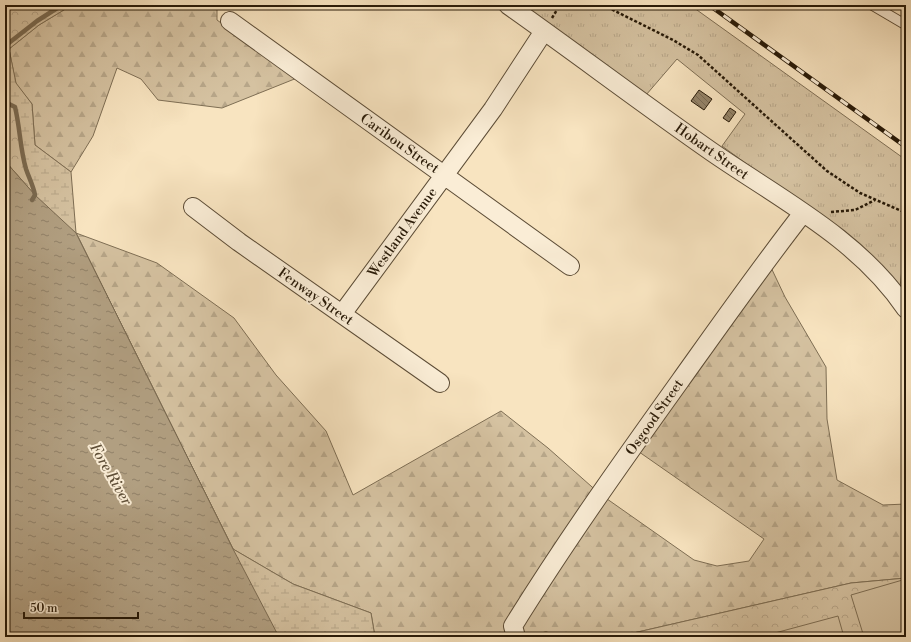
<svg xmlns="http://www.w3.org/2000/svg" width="911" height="642" font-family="'Libre Bodoni',serif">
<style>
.grass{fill:url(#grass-tufts);stroke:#7e6e54}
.forest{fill:url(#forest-firs);stroke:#7e6e54}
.wetland{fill:url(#wetland-marsh);stroke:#7e6e54}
.park{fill:url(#park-crowns);stroke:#7e6e54}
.pitch{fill:#d5c2a1;stroke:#7e6e54}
.water{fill:url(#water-ripples);stroke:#7a6a51}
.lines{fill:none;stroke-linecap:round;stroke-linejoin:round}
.stream{stroke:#7a6a51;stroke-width:4.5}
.building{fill:url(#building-back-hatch);stroke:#281a08}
.lane-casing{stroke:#5c4c36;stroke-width:11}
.street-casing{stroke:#5c4c36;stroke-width:20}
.path{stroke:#281a08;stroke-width:2.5;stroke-dasharray:3 2;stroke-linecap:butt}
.lane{stroke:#faedd6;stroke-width:9}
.street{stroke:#faedd6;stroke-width:18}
.rail-casing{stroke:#281a08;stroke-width:4.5}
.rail{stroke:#faedd6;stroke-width:3;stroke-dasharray:9;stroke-linecap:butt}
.labels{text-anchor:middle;stroke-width:4;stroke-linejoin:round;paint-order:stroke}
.street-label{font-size:14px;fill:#281a08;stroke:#faedd6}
.water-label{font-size:15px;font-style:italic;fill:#5f4f38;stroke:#faedd6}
</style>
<defs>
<pattern id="grass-tufts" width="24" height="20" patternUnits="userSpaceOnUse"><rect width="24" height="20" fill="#d5c2a1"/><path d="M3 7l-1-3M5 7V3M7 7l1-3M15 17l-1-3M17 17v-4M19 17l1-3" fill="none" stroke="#b7a689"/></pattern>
<pattern id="forest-firs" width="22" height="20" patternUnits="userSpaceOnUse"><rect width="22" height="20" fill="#d5c2a1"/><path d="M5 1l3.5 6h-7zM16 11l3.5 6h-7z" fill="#b7a689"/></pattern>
<pattern id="wetland-marsh" width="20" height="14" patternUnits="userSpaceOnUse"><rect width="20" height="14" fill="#d5c2a1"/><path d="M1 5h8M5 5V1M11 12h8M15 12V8" fill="none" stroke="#b7a689"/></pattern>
<pattern id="park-crowns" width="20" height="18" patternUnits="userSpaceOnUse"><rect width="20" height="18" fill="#d5c2a1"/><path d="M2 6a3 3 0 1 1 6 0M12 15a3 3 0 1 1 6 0" fill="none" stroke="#b7a689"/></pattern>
<pattern id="water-ripples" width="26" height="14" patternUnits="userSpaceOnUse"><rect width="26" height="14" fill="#b19f81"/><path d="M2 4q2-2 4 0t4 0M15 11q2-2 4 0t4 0" fill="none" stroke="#908168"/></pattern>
<pattern id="building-back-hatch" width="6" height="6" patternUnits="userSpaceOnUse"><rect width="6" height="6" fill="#948368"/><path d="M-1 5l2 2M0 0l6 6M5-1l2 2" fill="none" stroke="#796a54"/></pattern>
</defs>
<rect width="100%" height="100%" fill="#f8e4c0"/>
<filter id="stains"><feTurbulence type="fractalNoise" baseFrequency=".005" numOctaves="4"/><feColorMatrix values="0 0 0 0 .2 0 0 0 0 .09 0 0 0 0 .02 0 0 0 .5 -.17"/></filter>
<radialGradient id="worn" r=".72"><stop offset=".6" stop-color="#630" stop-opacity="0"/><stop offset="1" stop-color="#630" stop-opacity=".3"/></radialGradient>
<path class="grass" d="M 520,5 L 690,5 L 906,160 L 906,265 L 902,269 L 900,287 L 870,254 L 722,146 L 745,114 L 677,59 L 646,95 Z"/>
<path class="forest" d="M 72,5 L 217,5 L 217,20 L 297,78 L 222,108 L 158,100 L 141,79 L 117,68 L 93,136 L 71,172 L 35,145 L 32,104 L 16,84 L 9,49 L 39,25 Z
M 76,233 L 157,263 L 234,318 L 276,375 L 326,431 L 353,495 L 501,411 L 548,448 L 600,494 L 694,560 L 717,566 L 749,561 L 764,539 L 632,447 L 767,259 L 785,297 L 826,367 L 827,419 L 837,480 L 883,505 L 906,504 L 906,578 L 851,583 L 616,637 L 566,637 L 546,632 L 521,637 L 375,637 L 371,613 L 293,584 L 233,549 Z"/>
<path class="wetland" d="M 5,5 L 72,5 L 39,25 L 9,49 L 16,83 L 32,104 L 35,145 L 71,172 L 76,233 L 233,549 L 293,584 L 371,613 L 375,637 L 204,637 L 5,248 Z"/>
<path class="park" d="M 5,5 L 62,5 L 37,21 L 5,46 Z
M 5,102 L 15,107 C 20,127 20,149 26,169 C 29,178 33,185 35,195 L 5,161 Z
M 906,578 L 906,637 L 616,637 L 851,583 Z
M 546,632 L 566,637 L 521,637 Z"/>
<path class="pitch" d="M 906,579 L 906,637 L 864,637 L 851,595 Z
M 838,616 L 844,637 L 760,637 Z"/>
<path class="water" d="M 5,161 L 35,195 L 76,233 L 233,549 L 279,637 L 5,637 Z"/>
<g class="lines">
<path class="stream" d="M 5,46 L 37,21 L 62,5
M 5,102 L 15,107 C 20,127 20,149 26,169 C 29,178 33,185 35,195 L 32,200"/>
</g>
<path class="building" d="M 699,90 L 712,99 L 704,110 L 691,101 Z
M 730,108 L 736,112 L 729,122 L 723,118 Z"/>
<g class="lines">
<defs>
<path id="lane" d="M 872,5 L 906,25"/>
<path id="street" d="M 508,5 C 576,53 643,104 712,152 C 780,199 859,239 906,309
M 230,21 L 570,266
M 193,207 L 239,242 L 440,383
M 342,314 L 493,109 L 544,31
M 516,637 L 513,626 C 565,542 622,462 680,381 C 720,325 760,268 803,213"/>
</defs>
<use href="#lane" class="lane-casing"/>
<use href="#street" class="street-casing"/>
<path class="path" d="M 603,5 L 673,40 L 698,55 L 827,171 L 860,193 L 906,213
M 552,18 L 560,5
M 831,212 L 855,210 L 875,200"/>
<use href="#lane" class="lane"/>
<use href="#street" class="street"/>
<defs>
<path id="rail" d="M 709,5 L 906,147"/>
</defs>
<use href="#rail" class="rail-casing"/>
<use href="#rail" class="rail"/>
</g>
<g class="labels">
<g class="street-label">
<text transform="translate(400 143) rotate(35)" y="5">Caribou Street</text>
<text transform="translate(712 151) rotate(35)" y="5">Hobart Street</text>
<text transform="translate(402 232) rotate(-54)" y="5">Westland Avenue</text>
<text transform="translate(316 296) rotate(35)" y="5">Fenway Street</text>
<text transform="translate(654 417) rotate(-55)" y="5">Osgood Street</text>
</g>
<g class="water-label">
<text transform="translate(111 474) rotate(60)" y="5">Fore River</text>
</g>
</g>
<rect width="911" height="642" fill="none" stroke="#f8e4c0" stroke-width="20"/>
<rect x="6" y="6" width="899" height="630" fill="none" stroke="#281a08" stroke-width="2"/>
<rect x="10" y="10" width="891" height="622" fill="none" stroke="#281a08"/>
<path d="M24 612v6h114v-6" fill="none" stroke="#281a08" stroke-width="2"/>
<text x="30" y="612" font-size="12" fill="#281a08" stroke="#faedd6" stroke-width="3" paint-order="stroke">50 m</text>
<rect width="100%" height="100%" filter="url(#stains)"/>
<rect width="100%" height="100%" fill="url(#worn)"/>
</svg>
